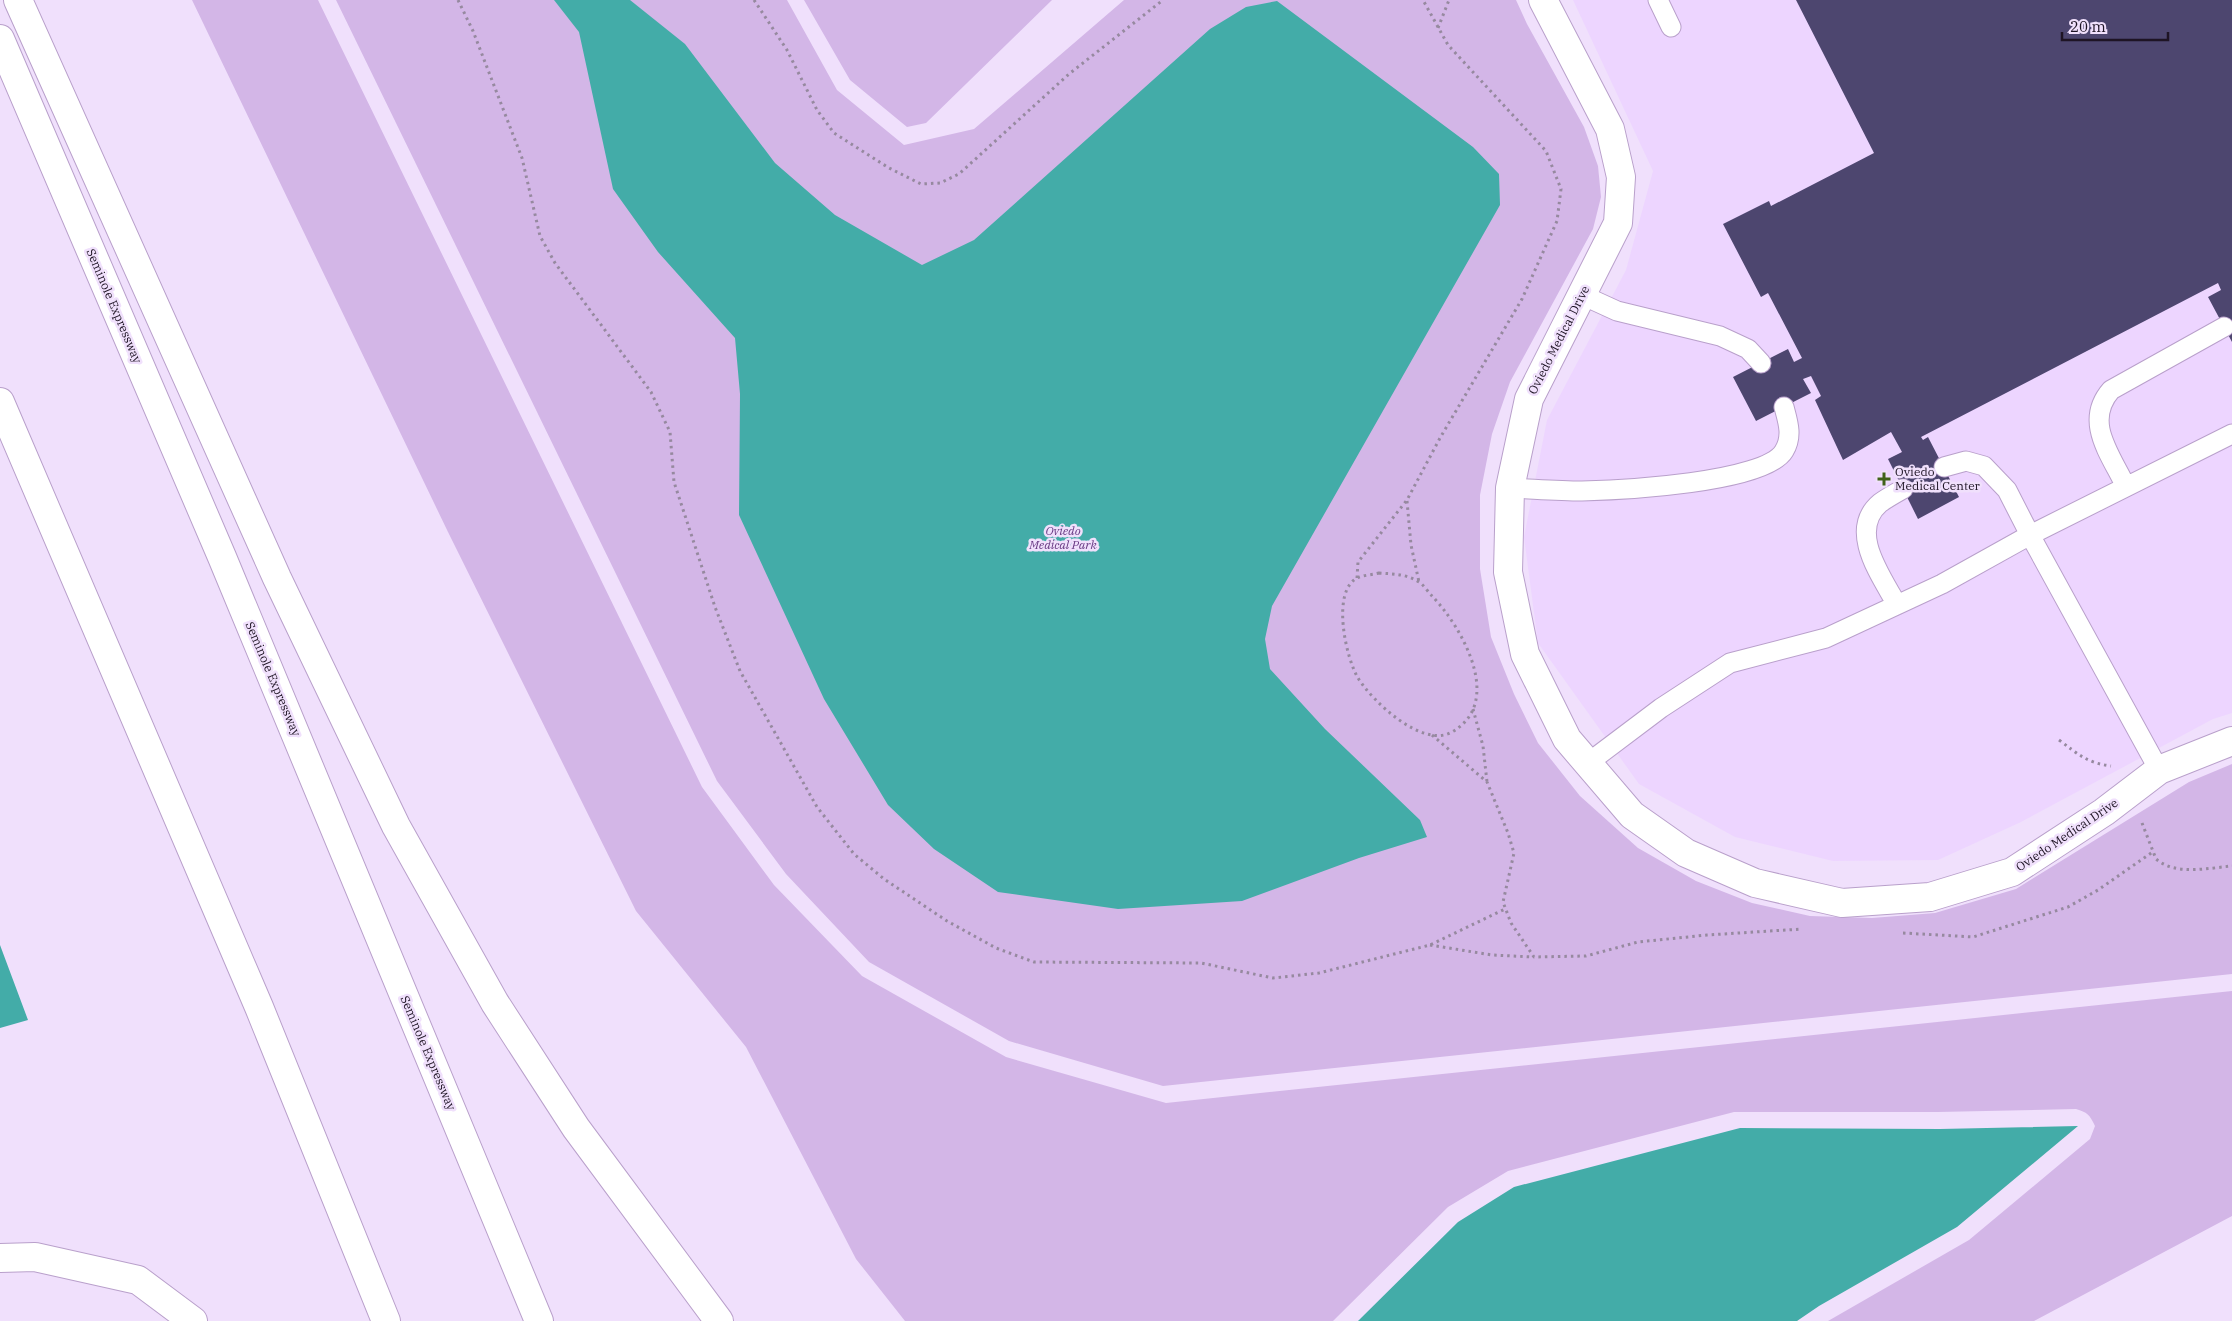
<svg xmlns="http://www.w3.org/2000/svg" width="2232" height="1321" font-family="'IBM Plex Serif',serif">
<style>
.built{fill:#edd5ff}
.green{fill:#d3b6e7}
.water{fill:#43aca8}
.building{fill:#4d466f}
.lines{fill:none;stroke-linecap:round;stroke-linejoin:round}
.lane-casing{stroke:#b9a0cb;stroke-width:21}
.street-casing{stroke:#b9a0cb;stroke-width:30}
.highway-casing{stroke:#b9a0cb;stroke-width:30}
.path{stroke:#96899f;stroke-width:3;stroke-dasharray:2.5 4;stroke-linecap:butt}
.lane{stroke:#fff;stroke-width:19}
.street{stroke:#fff;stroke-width:28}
.highway{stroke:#fff;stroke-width:28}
.poi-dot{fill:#406219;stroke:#f0e0fc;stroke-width:2}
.labels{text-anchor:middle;stroke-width:5;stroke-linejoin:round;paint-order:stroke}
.street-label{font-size:12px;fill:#1e1424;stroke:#f0e0fc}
.poi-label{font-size:12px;fill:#1e1424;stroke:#f0e0fc;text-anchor:start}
.park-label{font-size:12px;font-style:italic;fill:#673983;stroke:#f0e0fc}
</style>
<rect width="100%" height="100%" fill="#f0e0fc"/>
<path class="built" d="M 1573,0 L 2232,0 L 2232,713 L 2213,719 L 2021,822 L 1938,860 L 1833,861 L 1735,837 L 1639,784 L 1538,643 L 1524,537 L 1547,420 L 1626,270 L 1653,171 Z"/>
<path class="green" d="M 192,0 L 318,0 L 702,787 L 774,885 L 862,976 L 1006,1057 L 1166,1103 L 2232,991 L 2232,1216 L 2034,1321 L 1828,1321 L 1969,1240 L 2090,1139 L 2095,1126 C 2090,1115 2087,1112 2076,1109 L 1938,1112 L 1734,1112 L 1508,1171 L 1448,1207 L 1333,1321 L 905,1321 L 856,1259 L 746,1047 L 636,911 L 448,532 Z
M 336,0 L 787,0 L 837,90 L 904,145 L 974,129 L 1124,0 L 1516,0 L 1527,24 L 1584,127 L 1598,166 L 1601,197 L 1593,229 L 1510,382 L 1492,434 L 1480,495 L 1480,569 L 1491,637 L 1514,694 L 1538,743 L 1580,796 L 1638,848 L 1696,881 L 1752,903 L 1810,916 L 1872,918 L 1935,913 L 2016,889 L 2189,782 L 2232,764 L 2232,974 L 1163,1086 L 1009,1041 L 869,962 L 786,874 L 717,781 Z
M 804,0 L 1052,0 L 926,123 L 907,127 L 850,80 Z"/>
<path class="water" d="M 554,0 L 630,0 L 685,44 L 775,163 L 835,215 L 922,265 L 974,240 L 1210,29 L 1246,7 L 1277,1 L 1473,147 L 1499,174 L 1500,205 L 1272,606 L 1265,639 L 1270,669 L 1325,729 L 1420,820 L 1427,837 L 1359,858 L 1242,901 L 1118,909 L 998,892 L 934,849 L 888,805 L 824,699 L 739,515 L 740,394 L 735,338 L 658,252 L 613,189 L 579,32 Z
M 0,945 L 28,1020 L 0,1028 Z
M 2078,1126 L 1957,1227 L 1819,1306 L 1797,1321 L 1358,1321 L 1458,1222 L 1514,1187 L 1740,1128 L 1940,1129 Z"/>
<path class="building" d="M 1796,0 L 2232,0 L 2232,342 L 2208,297 L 2221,290 L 2218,283 L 1921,437 L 1923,440 L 1928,437 L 1959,497 L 1918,519 L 1888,459 L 1902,452 L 1891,432 L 1843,460 L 1815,400 L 1821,396 L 1811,376 L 1803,379 L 1811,393 L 1756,421 L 1733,377 L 1788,349 L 1794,362 L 1802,358 L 1768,293 L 1761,297 L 1723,224 L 1769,201 L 1771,206 L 1874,153 Z"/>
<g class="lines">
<defs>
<path id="lane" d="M 1658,0 L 1671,27
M 1582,295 L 1617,311 L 1720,336 L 1748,349 L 1761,363
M 1944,467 L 1966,461 L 1984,466 L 2007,490 L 2030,535 L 2159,770
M 2126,487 C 2111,455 2083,422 2111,390 L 2224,327
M 1510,488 C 1534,489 1558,491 1582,491 C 1621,490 1765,483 1784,451 C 1793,436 1788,422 1784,407
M 1897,605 C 1882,577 1847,531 1880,503 C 1887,498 1896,493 1903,489
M 1588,763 L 1661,708 L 1730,663 L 1826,638 L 1942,584 L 2030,535 L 2232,434"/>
<path id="street" d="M 1543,0 L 1610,129 L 1621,177 L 1618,223 L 1529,399 L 1510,488 L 1508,572 L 1525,654 L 1567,739 L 1632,815 L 1686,853 L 1755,883 L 1842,903 L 1930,897 L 2012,872 L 2104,812 L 2159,770 L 2232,741"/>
<path id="highway" d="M 18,0 L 277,578 L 396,826 L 495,1003 L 576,1128 L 719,1321
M 0,39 L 222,557 L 539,1321
M 0,402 L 259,1007 L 386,1321
M 0,1258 L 35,1257 L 138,1280 L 193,1321"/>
</defs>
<use href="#lane" class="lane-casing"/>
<use href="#street" class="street-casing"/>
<use href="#highway" class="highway-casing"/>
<path class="path" d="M 458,0 L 473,31 L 522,158 L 540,236 L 555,263 L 651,392 L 670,432 L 674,482 L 715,607 L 740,671 L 817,807 L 854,854 L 884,879 L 947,921 L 996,948 L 1034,962 L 1201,963 L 1273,978 L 1319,973 L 1430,945 L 1505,909
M 754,0 L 787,50 L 817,110 L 834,133 L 889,168 L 921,184 L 940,183 L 959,174 L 1069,74 L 1163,0
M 1438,28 L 1449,0
M 1407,501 L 1411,545 L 1419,582
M 1379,573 C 1393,574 1407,574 1419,582 C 1424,585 1428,592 1432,596 C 1462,627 1506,704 1450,733 C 1421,747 1372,701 1358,678 C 1346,658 1331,592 1357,578 C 1363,575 1372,575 1379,573 Z
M 1357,578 L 1358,562 L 1407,500 L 1440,438 L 1522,299 L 1557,221 L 1561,189 L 1546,151 L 1448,45 L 1423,0
M 1473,709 L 1483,746 L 1487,782
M 1432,735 L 1487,782 L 1508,833 L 1514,853 L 1503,902 L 1511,923 L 1534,957 L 1586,956 L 1638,942 L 1707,935 L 1802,929
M 2059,740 C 2078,754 2087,763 2111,766
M 2142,823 L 2156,859 C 2176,876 2208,868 2232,866
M 1903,933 L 1973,937 L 2068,907 L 2098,890 L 2154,851
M 1430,945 L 1492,955 L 1533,957"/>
<use href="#lane" class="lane"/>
<use href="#street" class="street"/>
<use href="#highway" class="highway"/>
</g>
<path class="poi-dot" d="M1881.5 471.5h5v5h5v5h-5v5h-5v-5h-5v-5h5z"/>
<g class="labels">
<g class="street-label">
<text transform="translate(114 306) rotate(67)" y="4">Seminole Expressway</text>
<text transform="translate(1559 340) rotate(-63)" y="4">Oviedo Medical Drive</text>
<text transform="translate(273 679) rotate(67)" y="4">Seminole Expressway</text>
<text transform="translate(2067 835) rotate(-34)" y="4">Oviedo Medical Drive</text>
<text transform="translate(428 1053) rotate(67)" y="4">Seminole Expressway</text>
</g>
<g class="poi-label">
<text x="1895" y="476">Oviedo<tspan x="1895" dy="14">Medical Center</tspan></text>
</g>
<g class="park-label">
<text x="1063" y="535">Oviedo<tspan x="1063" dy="14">Medical Park</tspan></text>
</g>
</g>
<path d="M2062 32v8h106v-8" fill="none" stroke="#1e1424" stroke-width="2.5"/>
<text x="2070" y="32" font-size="15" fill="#1e1424" stroke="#f0e0fc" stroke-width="4" paint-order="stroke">20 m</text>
</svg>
